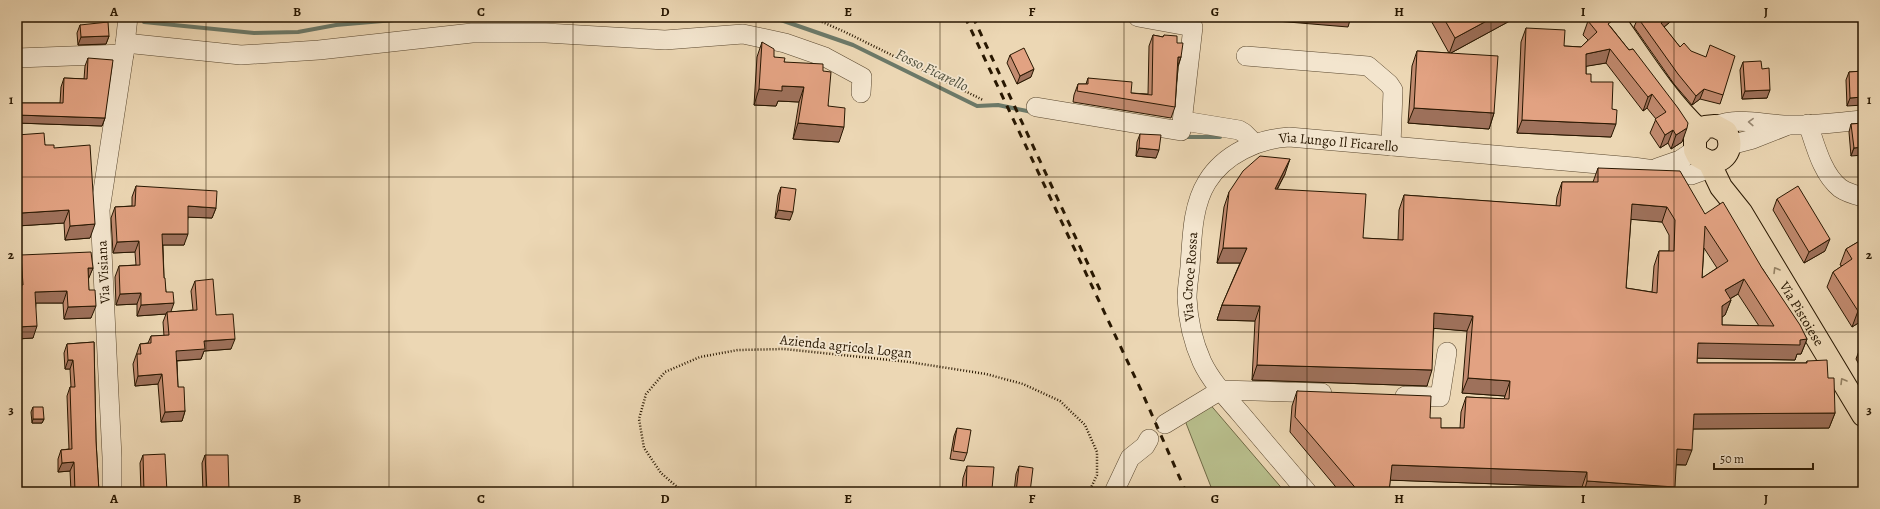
<svg xmlns="http://www.w3.org/2000/svg" width="1880" height="509" font-family="Alegreya,serif">
<style>
.green{fill:#b8be8c;stroke:#706a46}
.lines{fill:none;stroke-linecap:round;stroke-linejoin:round}
.stream{stroke:#6c7968;stroke-width:4}
.minor-casing{stroke:#59472e;stroke-width:20}
.major-casing{stroke:#281701;stroke-width:24}
.path{stroke:#281701;stroke-width:2.5;stroke-dasharray:1 2;stroke-linecap:butt}
.minor{stroke:#f3e5ce;stroke-width:19}
.major{stroke:#ecd7b4;stroke-width:22}
.rail{stroke:#281701;stroke-width:3;stroke-dasharray:7 7;stroke-linecap:butt}
.wall{fill:#c28b70;stroke:#281701;fill-rule:evenodd}
.shaded-wall{fill:#9e715b;stroke:#281701}
.building{fill:#e2a282;stroke:#281701;fill-rule:evenodd}
.oneway{stroke:#988872}
.oneway2{stroke:#948163}
.grid{fill:none;stroke:#281701;stroke-width:1;stroke-opacity:0.55}
.labels{text-anchor:middle;stroke-width:3.5;stroke-linejoin:round;paint-order:stroke}
.street-label{font-size:14px;fill:#281701;stroke:#f3e5ce}
.water-label{font-size:15px;font-style:italic;fill:#50503d;stroke:#f3e5ce}
.neatline{fill:none;stroke:#281701;stroke-width:1.5}
.grid-label{font-size:13px;text-anchor:middle;font-weight:bold;fill:#281701}
</style>
<rect width="100%" height="100%" fill="#ecd7b4"/>
<filter id="stains"><feTurbulence type="fractalNoise" baseFrequency=".005" numOctaves="4"/><feColorMatrix values="0 0 0 0 .2 0 0 0 0 .09 0 0 0 0 .02 0 0 0 .5 -.17"/></filter>
<radialGradient id="worn" r=".72"><stop offset=".6" stop-color="#630" stop-opacity="0"/><stop offset="1" stop-color="#630" stop-opacity=".3"/></radialGradient>
<path class="green" d="M 1208,402 L 1285,492 L 1213,492 L 1184,418 Z"/>
<g class="lines">
<path class="stream" d="M 638,17 L 712,20 L 778,19 L 853,45 L 977,106 L 998,105 L 1032,112
M 144,22 L 254,33 L 298,32 L 336,25 L 429,17
M 1184,137 L 1220,137"/>
<defs>
<g id="minor">
<path d="M 125,43 L 241,55 L 319,50 L 472,33 L 546,33 L 665,40 L 743,34 L 785,43 L 825,57 L 862,77 L 861,93"/>
<path d="M 1246,56 L 1368,66 L 1389,84 L 1393,90 L 1391,146"/>
<path d="M 17,58 L 124,54"/>
<path d="M 1036,107 L 1181,131 L 1193,27 L 1138,17"/>
<path d="M 1184,121 L 1239,130 L 1244,133 L 1255,144"/>
<path d="M 1808,124 C 1815,144 1822,174 1840,188 C 1847,193 1855,195 1863,197"/>
<path d="M 1715,126 C 1739,116 1764,125 1789,125 C 1813,126 1839,122 1863,120"/>
<path d="M 1730,145 L 1753,139 L 1786,126"/>
<path d="M 1657,168 L 1680,160 L 1695,150"/>
<path d="M 1405,396 L 1440,397 L 1447,352"/>
<path d="M 1165,424 L 1221,390 L 1322,393"/>
<path d="M 112,492 L 112,457 L 100,210 L 124,54 L 128,17"/>
<path d="M 1114,492 L 1130,458 L 1145,446 L 1149,439"/>
<path id="s1" d="M 1307,492 C 1285,466 1263,440 1240,413 C 1227,398 1211,381 1202,362 C 1193,342 1188,320 1187,298 C 1187,288 1189,277 1190,267 C 1192,239 1192,206 1207,182 C 1224,154 1258,139 1289,137 L 1633,167 L 1691,175 L 1702,171 L 1709,162"/>
</g>
<g id="major">
<path d="M 1612,17 C 1638,54 1667,101 1700,131"/>
<path id="s2" d="M 1709,162 C 1727,162 1734,147 1726,132 L 1715,126 L 1705,127 L 1695,138 L 1695,150 L 1698,156 L 1709,162 L 1721,187 L 1741,212 L 1863,415"/>
</g>
</defs>
<use href="#minor" class="minor-casing"/>
<use href="#major" class="major-casing"/>
<path class="path" d="M 236,17 L 263,19 L 284,17
M 811,17 L 845,32 L 983,100
M 683,492 L 661,473 L 644,448 L 639,419 L 646,394 L 665,372 L 700,357 L 738,350 L 784,349 L 909,362 L 986,374 L 1023,384 L 1060,401 L 1085,425 L 1097,452 L 1097,475 L 1089,492"/>
<use href="#minor" class="minor"/>
<use href="#major" class="major"/>
<path class="rail" d="M 965,17 L 1141,390 L 1186,492
M 973,17 L 1101,292"/>
</g>
<path class="wall" d="M 1429,17 L 1517,17 L 1451,53 L 1494,113 L 1489,129 L 1408,123 L 1412,66 L 1417,51 L 1449,53 Z
M 1638,17 L 1676,17 L 1664,27 L 1680,47 L 1723,95 L 1720,104 L 1700,99 L 1692,105 L 1674,84 L 1634,27 L 1638,18 Z
M 1588,21 L 1610,26 L 1629,50 L 1633,49 L 1682,142 L 1671,149 L 1668,143 L 1660,148 L 1650,133 L 1656,119 L 1647,108 L 1643,111 L 1606,63 L 1586,66 L 1586,74 L 1591,82 L 1612,109 L 1611,137 L 1517,133 L 1521,42 L 1526,28 L 1564,46 L 1581,47 L 1588,40 L 1583,35 Z
M 80,25 L 109,36 L 106,44 L 78,45 L 77,33 Z
M 1153,35 L 1163,37 L 1164,35 L 1177,43 L 1181,57 L 1178,67 L 1175,107 L 1171,118 L 1073,102 L 1074,95 L 1078,84 L 1086,84 L 1088,78 L 1131,93 L 1148,94 L 1149,46 Z
M 762,42 L 774,57 L 784,62 L 823,71 L 828,106 L 839,142 L 793,139 L 799,102 L 778,101 L 776,106 L 754,105 L 757,57 Z
M 1010,55 L 1031,77 L 1017,84 L 1007,63 Z
M 88,58 L 105,118 L 102,126 L 17,123 L 17,103 L 60,103 L 61,87 L 64,78 L 84,79 L 85,66 Z
M 1743,62 L 1762,69 L 1767,98 L 1742,99 L 1740,70 Z
M 1863,71 L 1847,106 L 1846,80 L 1849,72 Z
M 1863,123 L 1851,156 L 1849,132 L 1851,124 Z
M 1140,134 L 1156,158 L 1136,156 L 1137,142 Z
M 17,135 L 54,148 L 90,238 L 65,240 L 64,223 L 17,226 Z
M 1598,168 L 1705,214 L 1762,268 L 1807,339 L 1801,354 L 1797,354 L 1795,360 L 1697,358 L 1697,363 L 1806,363 L 1807,361 L 1828,378 L 1835,413 L 1829,428 L 1693,429 L 1686,465 L 1676,465 L 1673,492 L 1582,492 L 1582,487 L 1390,480 L 1389,492 L 1340,492 L 1290,432 L 1292,406 L 1297,391 L 1430,418 L 1441,428 L 1460,428 L 1461,412 L 1466,397 L 1504,399 L 1505,396 L 1462,393 L 1467,331 L 1434,328 L 1427,386 L 1252,380 L 1255,321 L 1217,320 L 1222,305 L 1240,263 L 1217,263 L 1224,207 L 1229,192 L 1285,174 L 1277,190 L 1363,238 L 1398,240 L 1399,210 L 1404,195 L 1556,206 L 1557,197 L 1562,182 L 1593,182 ZM 1631,219 L 1662,222 L 1669,235 L 1669,251 L 1659,251 L 1654,266 L 1652,292 L 1626,288 ZM 1704,248 L 1717,268 L 1702,278 ZM 1738,294 L 1759,326 L 1722,325 L 1722,317 L 1725,315 L 1731,300 L 1730,299 Z
M 136,186 L 216,208 L 212,218 L 188,217 L 184,245 L 163,245 L 164,278 L 166,292 L 171,312 L 193,310 L 191,291 L 195,281 L 216,315 L 231,349 L 204,351 L 201,359 L 177,361 L 178,387 L 185,411 L 182,421 L 161,422 L 158,384 L 135,386 L 133,364 L 140,344 L 148,343 L 151,336 L 164,336 L 163,322 L 166,314 L 137,316 L 137,304 L 116,305 L 115,277 L 119,266 L 136,265 L 135,252 L 113,253 L 111,218 L 115,207 L 132,206 L 132,197 Z
M 781,187 L 790,220 L 775,218 L 778,195 Z
M 1777,199 L 1825,251 L 1804,263 L 1773,210 Z
M 1863,239 L 1863,320 L 1852,327 L 1827,287 L 1833,272 L 1842,266 L 1840,265 L 1846,249 Z
M 21,255 L 93,268 L 88,279 L 91,318 L 64,319 L 63,303 L 36,303 L 33,338 L 17,339 L 17,285 L 18,285 L 17,267 Z
M 94,342 L 96,441 L 99,492 L 71,492 L 70,471 L 58,472 L 58,459 L 61,450 L 69,449 L 67,396 L 70,387 L 71,387 L 70,369 L 65,369 L 64,353 L 67,344 Z
M 1863,348 L 1863,372 L 1856,359 L 1859,351 Z
M 33,407 L 44,419 L 42,423 L 32,423 L 31,412 Z
M 957,428 L 967,453 L 964,461 L 950,459 L 954,436 Z
M 143,455 L 167,492 L 141,492 L 140,463 Z
M 205,455 L 229,492 L 203,492 L 202,463 Z
M 967,466 L 992,489 L 1007,492 L 962,492 L 963,478 Z
M 1019,466 L 1030,492 L 1014,492 L 1016,474 Z"/>
<path class="shaded-wall" d="M 1253,17 L 1351,17 L 1348,27 L 1252,19 Z
M 1494,17 L 1517,17 L 1449,54 L 1455,38 Z
M 1668,17 L 1676,17 L 1658,32 L 1661,23 Z
M 109,36 L 106,44 L 78,45 L 81,37 Z
M 1610,49 L 1606,63 L 1582,67 L 1586,54 Z
M 1178,57 L 1181,57 L 1177,68 Z
M 1034,69 L 1031,77 L 1017,84 L 1020,76 Z
M 782,86 L 804,87 L 799,102 L 778,101 L 776,106 L 754,105 L 759,89 Z
M 1704,89 L 1700,99 L 1692,105 L 1696,96 Z
M 1770,90 L 1767,98 L 1742,99 L 1745,91 Z
M 1652,94 L 1647,108 L 1643,111 L 1648,97 Z
M 1863,97 L 1863,105 L 1847,106 L 1850,98 Z
M 1414,108 L 1494,113 L 1489,129 L 1408,123 Z
M 17,115 L 105,118 L 102,126 L 17,123 Z
M 1522,120 L 1616,124 L 1611,137 L 1517,133 Z
M 798,123 L 844,127 L 839,142 L 793,139 Z
M 1687,128 L 1682,142 L 1671,149 L 1676,135 Z
M 1673,130 L 1668,143 L 1660,148 L 1665,135 Z
M 1863,147 L 1863,155 L 1851,156 L 1854,148 Z
M 1139,148 L 1159,150 L 1156,158 L 1136,156 Z
M 1290,159 L 1285,174 L 1269,204 L 1275,189 Z
M 17,203 L 20,203 L 17,211 Z
M 1632,204 L 1667,207 L 1662,222 L 1627,219 Z
M 188,206 L 216,208 L 212,218 L 184,217 Z
M 69,210 L 64,223 L 17,226 L 17,223 L 21,213 Z
M 778,210 L 793,212 L 790,220 L 775,218 Z
M 95,224 L 90,238 L 65,240 L 70,226 Z
M 162,234 L 188,234 L 184,245 L 158,245 Z
M 1830,239 L 1825,251 L 1804,263 L 1809,252 Z
M 139,241 L 135,252 L 113,253 L 117,242 Z
M 1223,248 L 1247,248 L 1241,263 L 1217,263 Z
M 88,268 L 93,268 L 88,280 Z
M 1744,279 L 1738,294 L 1719,305 L 1725,290 Z
M 67,291 L 63,303 L 31,303 L 35,292 Z
M 141,293 L 137,304 L 116,305 L 120,294 Z
M 1731,300 L 1725,315 L 1716,321 L 1722,306 Z
M 174,303 L 170,314 L 167,312 L 166,314 L 137,316 L 141,305 Z
M 1222,305 L 1260,306 L 1255,321 L 1217,320 Z
M 96,306 L 91,318 L 64,319 L 68,307 Z
M 1863,308 L 1863,320 L 1852,327 L 1858,311 Z
M 1434,313 L 1473,316 L 1467,331 L 1429,328 Z
M 37,326 L 33,338 L 17,339 L 17,327 Z
M 235,339 L 231,349 L 204,351 L 201,359 L 172,361 L 176,351 L 204,341 Z
M 1807,339 L 1801,354 L 1797,354 L 1795,360 L 1693,358 L 1698,343 Z
M 68,360 L 73,360 L 70,369 L 65,369 Z
M 1257,365 L 1432,370 L 1427,386 L 1252,380 Z
M 162,374 L 158,384 L 135,386 L 138,376 Z
M 1468,378 L 1510,381 L 1505,396 L 1462,393 Z
M 185,411 L 182,421 L 161,422 L 165,412 Z
M 1835,413 L 1829,428 L 1688,429 L 1694,414 Z
M 33,419 L 44,419 L 42,423 L 32,423 Z
M 1677,449 L 1692,450 L 1686,465 L 1671,464 Z
M 74,462 L 70,471 L 58,472 L 62,463 Z
M 1392,465 L 1587,472 L 1582,487 L 1386,480 Z
M 1587,481 L 1675,487 L 1673,492 L 1584,492 Z"/>
<path class="building" d="M 1443,17 L 1494,17 L 1455,38 Z
M 1594,17 L 1609,17 L 1612,21 L 1608,24 L 1629,50 L 1633,49 L 1678,108 L 1688,123 L 1687,128 L 1676,135 L 1673,130 L 1665,135 L 1655,119 L 1666,112 L 1652,94 L 1648,97 L 1610,49 L 1586,54 L 1586,74 L 1591,74 L 1591,82 L 1613,82 L 1612,109 L 1617,110 L 1616,124 L 1522,120 L 1526,28 L 1565,30 L 1564,46 L 1581,47 L 1597,32 L 1588,21 Z
M 1638,17 L 1668,17 L 1661,23 L 1680,47 L 1684,43 L 1691,51 L 1706,57 L 1710,45 L 1735,56 L 1723,95 L 1704,89 L 1696,96 L 1678,74 L 1638,18 Z
M 108,22 L 109,36 L 81,37 L 80,25 Z
M 1153,35 L 1163,37 L 1164,35 L 1177,36 L 1177,43 L 1183,43 L 1181,57 L 1178,57 L 1175,107 L 1077,91 L 1078,84 L 1088,84 L 1088,78 L 1132,82 L 1131,93 L 1152,95 Z
M 762,42 L 774,49 L 774,57 L 785,58 L 784,62 L 823,64 L 823,71 L 831,72 L 828,106 L 845,108 L 844,127 L 798,123 L 804,87 L 782,86 L 782,91 L 759,89 Z
M 1024,48 L 1034,69 L 1020,76 L 1010,55 Z
M 1417,51 L 1498,56 L 1494,113 L 1414,108 Z
M 88,58 L 113,60 L 105,118 L 17,115 L 17,103 L 63,103 L 64,78 L 87,79 Z
M 1761,61 L 1762,69 L 1769,68 L 1770,90 L 1745,91 L 1743,62 Z
M 1863,71 L 1863,97 L 1850,98 L 1849,72 Z
M 1863,123 L 1863,147 L 1854,148 L 1851,124 Z
M 44,133 L 45,145 L 54,145 L 54,148 L 90,145 L 95,224 L 70,226 L 69,210 L 21,213 L 20,203 L 17,203 L 17,135 Z
M 1140,134 L 1161,135 L 1159,150 L 1139,148 Z
M 1260,156 L 1290,159 L 1275,189 L 1366,194 L 1363,238 L 1403,240 L 1404,195 L 1560,206 L 1562,182 L 1598,182 L 1598,168 L 1680,171 L 1705,214 L 1723,202 L 1762,268 L 1800,325 L 1807,339 L 1800,340 L 1800,345 L 1698,343 L 1697,363 L 1807,363 L 1807,361 L 1827,360 L 1828,378 L 1834,378 L 1835,413 L 1694,414 L 1692,450 L 1677,449 L 1675,487 L 1587,481 L 1587,472 L 1392,465 L 1389,492 L 1359,492 L 1295,417 L 1297,391 L 1431,396 L 1430,418 L 1441,418 L 1441,428 L 1464,428 L 1466,397 L 1509,399 L 1510,381 L 1468,378 L 1473,316 L 1434,313 L 1432,370 L 1257,365 L 1260,306 L 1222,305 L 1247,248 L 1223,248 L 1229,192 L 1243,171 ZM 1632,204 L 1667,207 L 1675,220 L 1674,251 L 1659,251 L 1657,293 L 1626,288 ZM 1705,226 L 1728,261 L 1702,278 ZM 1744,279 L 1774,326 L 1722,325 L 1722,306 L 1731,300 L 1725,290 Z
M 136,186 L 217,191 L 216,208 L 188,206 L 188,234 L 162,234 L 164,278 L 165,278 L 166,292 L 173,292 L 174,303 L 141,305 L 141,293 L 120,294 L 119,266 L 140,265 L 139,241 L 117,242 L 115,207 L 135,206 Z
M 1798,186 L 1830,239 L 1809,252 L 1777,199 Z
M 781,187 L 796,189 L 793,212 L 778,210 Z
M 1863,239 L 1863,308 L 1858,311 L 1833,272 L 1852,259 L 1846,249 Z
M 91,252 L 93,268 L 88,268 L 89,290 L 95,290 L 96,306 L 68,307 L 67,291 L 35,292 L 37,326 L 17,327 L 17,285 L 23,285 L 21,255 Z
M 213,279 L 216,315 L 233,314 L 235,339 L 204,341 L 205,349 L 176,351 L 178,387 L 184,387 L 185,411 L 165,412 L 162,374 L 138,376 L 137,354 L 141,354 L 140,344 L 151,343 L 151,336 L 169,335 L 167,312 L 197,310 L 195,281 Z
M 94,342 L 96,441 L 99,492 L 75,492 L 74,462 L 62,463 L 61,450 L 72,449 L 70,387 L 75,387 L 73,360 L 68,360 L 67,344 Z
M 1863,348 L 1863,358 L 1859,351 Z
M 33,407 L 43,407 L 44,419 L 33,419 Z
M 957,428 L 971,430 L 967,453 L 953,451 Z
M 165,454 L 167,492 L 144,492 L 143,455 Z
M 205,455 L 228,455 L 229,492 L 207,492 Z
M 967,466 L 994,467 L 992,489 L 1007,490 L 1007,492 L 966,492 Z
M 1019,466 L 1033,468 L 1030,492 L 1016,492 Z"/>
<defs><path id="oneway-chevron" d="M-2-3.5L2.5 0L-2 3.5" fill="none" stroke-width="1.6" stroke-linecap="round" stroke-linejoin="round"/></defs>
<use class="oneway" href="#oneway-chevron" transform="translate(1751 122) rotate(-178)"/>
<g class="oneway2">
<use href="#oneway-chevron" transform="translate(1776 270) rotate(-121)"/>
<use href="#oneway-chevron" transform="translate(1843 381) rotate(-121)"/>
</g>
<path class="grid" d="M 206,17 L 206,492M 389,17 L 389,492M 573,17 L 573,492M 756,17 L 756,492M 940,17 L 940,492M 1124,17 L 1124,492M 1307,17 L 1307,492M 1491,17 L 1491,492M 1674,17 L 1674,492M 17,177 L 1863,177M 17,332 L 1863,332"/>
<g class="labels">
<g class="street-label">
<text dy="5" stroke="none"><textPath href="#s1" startOffset="499">Via Lungo Il Ficarello</textPath></text>
<text transform="translate(103 272) rotate(-93)" y="5">Via Visiana</text>
<text dy="5" stroke="none"><textPath href="#s1" startOffset="255">Via Croce Rossa</textPath></text>
<text dy="5" stroke="none"><textPath href="#s2" startOffset="290">Via Pistoiese</textPath></text>
<text transform="translate(846 346) rotate(6)" y="5">Azienda agricola Logan</text>
</g>
<g class="water-label">
<text transform="translate(932 70) rotate(26)" y="5">Fosso Ficarello</text>
</g>
</g>
<rect width="1880" height="509" fill="none" stroke="#ecd7b4" stroke-width="44"/>
<path d="M1714 463v6h99v-6" fill="none" stroke="#281701" stroke-width="2"/>
<text x="1720" y="463" font-size="12" fill="#281701" stroke="#f3e5ce" stroke-width="3" paint-order="stroke">50 m</text>
<rect x="22" y="22" width="1836" height="465" class="neatline"/>
<g class="grid-label">
<text x="114" y="16">A</text>
<text x="297" y="16">B</text>
<text x="481" y="16">C</text>
<text x="665" y="16">D</text>
<text x="848" y="16">E</text>
<text x="1032" y="16">F</text>
<text x="1215" y="16">G</text>
<text x="1399" y="16">H</text>
<text x="1583" y="16">I</text>
<text x="1766" y="16">J</text>
<text x="11" y="104">1</text>
<text x="1869" y="104">1</text>
<text x="11" y="259">2</text>
<text x="1869" y="259">2</text>
<text x="11" y="414">3</text>
<text x="1869" y="414">3</text>
<text x="114" y="503">A</text>
<text x="297" y="503">B</text>
<text x="481" y="503">C</text>
<text x="665" y="503">D</text>
<text x="848" y="503">E</text>
<text x="1032" y="503">F</text>
<text x="1215" y="503">G</text>
<text x="1399" y="503">H</text>
<text x="1583" y="503">I</text>
<text x="1766" y="503">J</text>
</g>
<rect width="100%" height="100%" filter="url(#stains)"/>
<rect width="100%" height="100%" fill="url(#worn)"/>
</svg>
